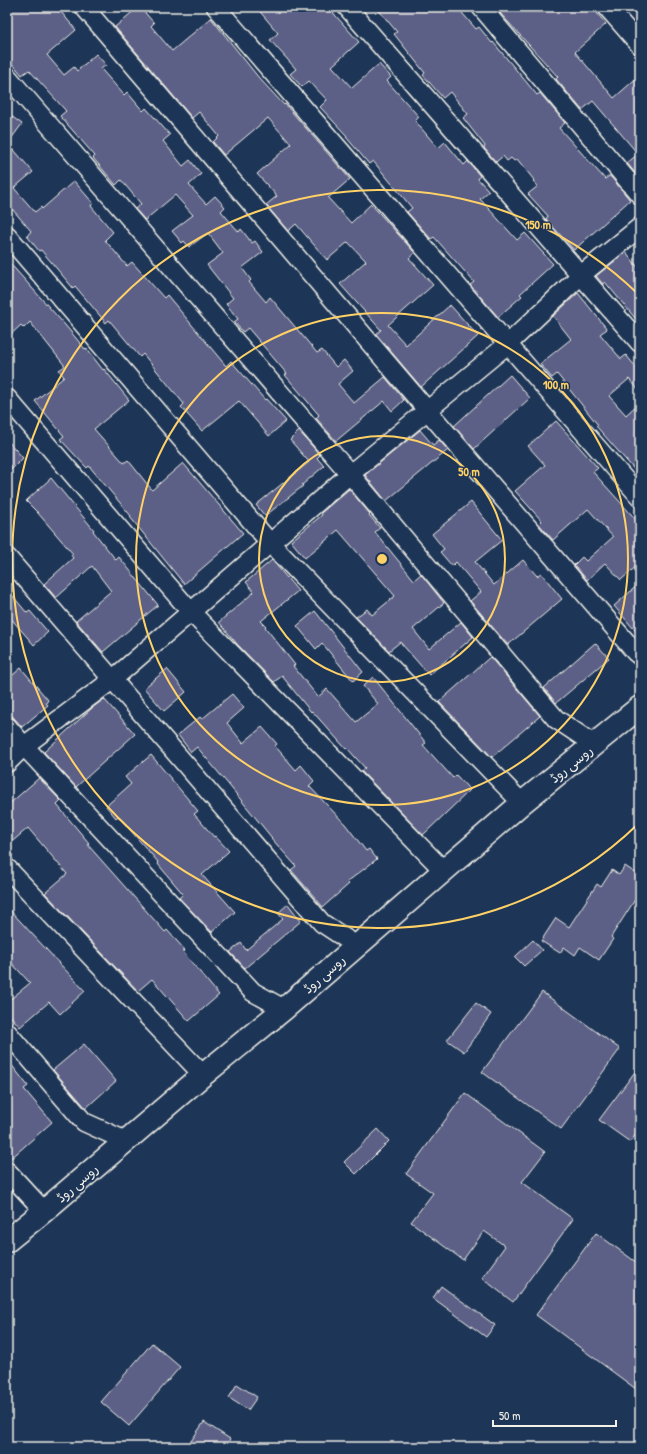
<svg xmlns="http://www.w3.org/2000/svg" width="647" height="1454" font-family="'Patrick Hand','Playpen Sans Arabic',sans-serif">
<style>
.building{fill:#5c6187;stroke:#f4f1e8}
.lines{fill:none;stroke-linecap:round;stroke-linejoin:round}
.street-casing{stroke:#f4f1e8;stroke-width:21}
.secondary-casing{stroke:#f4f1e8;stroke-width:25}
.street{stroke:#1d3557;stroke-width:18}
.secondary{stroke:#1d3557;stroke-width:22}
.ring{fill:none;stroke:#ffd166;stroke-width:2}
.labels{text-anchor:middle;stroke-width:3;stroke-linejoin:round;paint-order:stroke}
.street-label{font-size:13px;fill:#f4f1e8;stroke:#1d3557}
.centre{fill:#ffd166;stroke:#1d3557;stroke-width:2}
.ring-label{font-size:12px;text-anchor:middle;font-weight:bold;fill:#ffd166;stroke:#1d3557;stroke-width:3;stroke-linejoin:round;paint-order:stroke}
</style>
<rect width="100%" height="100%" fill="#1d3557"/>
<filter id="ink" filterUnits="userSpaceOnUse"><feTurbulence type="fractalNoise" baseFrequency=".025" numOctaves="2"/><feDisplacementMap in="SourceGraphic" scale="8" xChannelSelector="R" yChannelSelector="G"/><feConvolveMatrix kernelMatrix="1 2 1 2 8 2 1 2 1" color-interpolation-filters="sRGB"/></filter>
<g filter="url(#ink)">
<path class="building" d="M 7,7 L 57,7 L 76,30 L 47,55 L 64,75 L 74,67 L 77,71 L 96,54 L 106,65 L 101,69 L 124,95 L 127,92 L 143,111 L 146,108 L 170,135 L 163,141 L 183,166 L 190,160 L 201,174 L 189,185 L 206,204 L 215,196 L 225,207 L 221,211 L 239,232 L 241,229 L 252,243 L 255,241 L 263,252 L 242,268 L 251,280 L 249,282 L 266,302 L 270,297 L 317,353 L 322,350 L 336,367 L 344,360 L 353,371 L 338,384 L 354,403 L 385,377 L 404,400 L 392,411 L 384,401 L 336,441 L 316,418 L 319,415 L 285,375 L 287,374 L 248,328 L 243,332 L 234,322 L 238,319 L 226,304 L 233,298 L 207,265 L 223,253 L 208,233 L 189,247 L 184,241 L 182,243 L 172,231 L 193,215 L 175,195 L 145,220 L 135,209 L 141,204 L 121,180 L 116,185 L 93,158 L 95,156 L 60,116 L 66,111 L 29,70 L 22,75 L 7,57 Z
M 138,7 L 140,7 L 154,23 L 151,26 L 172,51 L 211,18 L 259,78 L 284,105 L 285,104 L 350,179 L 328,198 L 351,223 L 371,204 L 415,253 L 409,258 L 433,285 L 388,325 L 406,345 L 450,305 L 478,336 L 421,387 L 376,334 L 381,330 L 340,284 L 366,261 L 348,242 L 327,260 L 296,224 L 288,231 L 266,205 L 277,196 L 257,174 L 291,144 L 268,118 L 224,155 L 213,142 L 219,136 L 199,112 L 192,118 L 115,27 Z
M 256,7 L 328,7 L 359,42 L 332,66 L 352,88 L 379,64 L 391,77 L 387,81 L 419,117 L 415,121 L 438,148 L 445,142 L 464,165 L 468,161 L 480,176 L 478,179 L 489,191 L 480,199 L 517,240 L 525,233 L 553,264 L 520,294 L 522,296 L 498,317 L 470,285 L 474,282 L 434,237 L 431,239 L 407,212 L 412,208 L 373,161 L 369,164 L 346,137 L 347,136 L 320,107 L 327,100 L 309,81 L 302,87 L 290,74 L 296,69 L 270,40 L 278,33 Z
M 376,7 L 457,7 L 476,29 L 479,27 L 492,43 L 493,42 L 537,95 L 540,93 L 565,123 L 559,128 L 605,179 L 609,176 L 611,177 L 630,200 L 574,250 L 546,219 L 548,216 L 528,194 L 538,186 L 533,181 L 534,180 L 517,159 L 514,161 L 511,158 L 507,161 L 503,156 L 496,162 L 484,148 L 485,146 L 463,118 L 468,114 L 450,92 L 443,98 L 423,75 L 425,73 L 394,34 L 397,32 Z
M 508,7 L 592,7 L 606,24 L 575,52 L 614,98 L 640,75 L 640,179 L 627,163 L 638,154 L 593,101 L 582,110 L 556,79 L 558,77 L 500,13 Z
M 7,113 L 22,124 L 8,143 L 33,172 L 14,188 L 35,212 L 41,207 L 42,209 L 74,181 L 93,203 L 91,206 L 113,232 L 105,240 L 127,266 L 132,262 L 164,298 L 167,295 L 226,366 L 231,361 L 265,400 L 266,399 L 286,421 L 269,436 L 239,401 L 202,431 L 181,407 L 184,404 L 143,354 L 140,357 L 109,320 L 106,323 L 75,286 L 73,288 L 41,250 L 39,251 L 27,236 L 31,231 L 7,203 Z
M 626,252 L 640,270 L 640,324 L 605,282 L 603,284 L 596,276 Z
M 7,260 L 65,325 L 85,349 L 86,348 L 103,370 L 104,369 L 129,400 L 94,429 L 124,463 L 128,460 L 152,490 L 183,463 L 243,533 L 184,584 L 130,517 L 131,516 L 89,466 L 87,468 L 60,439 L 64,436 L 35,401 L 64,377 L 59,370 L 65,366 L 30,322 L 24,328 L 21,325 L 7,338 Z
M 578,293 L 607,329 L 600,334 L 621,359 L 626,355 L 640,372 L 640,391 L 629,379 L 609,396 L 626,415 L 640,402 L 640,476 L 596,426 L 598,425 L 557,374 L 552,378 L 540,364 L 571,339 L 553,316 Z
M 510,375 L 530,398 L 474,449 L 454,426 Z
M 556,421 L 598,468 L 593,472 L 640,524 L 640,563 L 621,580 L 605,563 L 587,580 L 574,565 L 582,557 L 586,561 L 613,537 L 588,509 L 553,540 L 539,524 L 542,521 L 515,491 L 545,465 L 528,446 Z
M 420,430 L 433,445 L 439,440 L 448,450 L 386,501 L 365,475 Z
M 299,431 L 320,455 L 317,458 L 324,466 L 302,485 L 303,486 L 265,516 L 256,505 L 309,462 L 290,440 Z
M 7,440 L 23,458 L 7,474 Z
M 51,478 L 94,530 L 93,531 L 116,560 L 119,557 L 158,605 L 103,652 L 76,621 L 111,591 L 92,566 L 56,598 L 44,584 L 73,558 L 71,555 L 73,554 L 37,512 L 26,501 Z
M 349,489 L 370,514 L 369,515 L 380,528 L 375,532 L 414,580 L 421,574 L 444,603 L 413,629 L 429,649 L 461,622 L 473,637 L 429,675 L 400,642 L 389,651 L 356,617 L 367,609 L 372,615 L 395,596 L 338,530 L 305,558 L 291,541 L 322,515 L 321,513 Z
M 471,502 L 502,540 L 475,562 L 494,585 L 523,560 L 537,576 L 541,573 L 562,599 L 508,645 L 470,601 L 481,592 L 456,562 L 452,566 L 440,552 L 444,549 L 432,534 Z
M 272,560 L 298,591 L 261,621 L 266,626 L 265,627 L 295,665 L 293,666 L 318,697 L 327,689 L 356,722 L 378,704 L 363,686 L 373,677 L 426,743 L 423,745 L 453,778 L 456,775 L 470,790 L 423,835 L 361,771 L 365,768 L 347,748 L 346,749 L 312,711 L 311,712 L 282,676 L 274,682 L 237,644 L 219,622 L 254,592 L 246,582 Z
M 640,583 L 640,636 L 614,606 Z
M 7,589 L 27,613 L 30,611 L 48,632 L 34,645 L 7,614 Z
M 315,611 L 363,672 L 353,681 L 322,643 L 316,649 L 297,626 Z
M 595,643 L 609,658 L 556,703 L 544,688 Z
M 490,657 L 540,716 L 492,757 L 439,702 Z
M 21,668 L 48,700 L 46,703 L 48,705 L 22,727 L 7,710 L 7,680 Z
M 167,669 L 186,692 L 164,711 L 144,688 Z
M 232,694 L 244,708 L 227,723 L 243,743 L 262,727 L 277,744 L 275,746 L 296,770 L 301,765 L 314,781 L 309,786 L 345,824 L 366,851 L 369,849 L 377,859 L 347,882 L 349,884 L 323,907 L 291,870 L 296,866 L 271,838 L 272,838 L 228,784 L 197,747 L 191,752 L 178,735 L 200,717 L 202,719 Z
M 104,699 L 135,734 L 76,787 L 44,752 L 92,708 Z
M 151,755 L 198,811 L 194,814 L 214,837 L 215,836 L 229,851 L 202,875 L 235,912 L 212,932 L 179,898 L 183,894 L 157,863 L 158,862 L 118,816 L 116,818 L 106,806 L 131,784 L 125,777 Z
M 39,778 L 61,801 L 57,805 L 89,843 L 87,844 L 165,932 L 167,930 L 185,950 L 183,952 L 219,995 L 189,1021 L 152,979 L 138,991 L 45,893 L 67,874 L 28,828 L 7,846 L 7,806 Z
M 625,866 L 640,876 L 640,892 L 611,937 L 613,939 L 599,960 L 580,947 L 575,955 L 564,947 L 560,953 L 541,941 L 556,918 L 569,927 L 597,884 L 601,887 L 612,870 L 619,875 Z
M 288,904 L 301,921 L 245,968 L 230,952 L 241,943 L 246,950 L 283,919 L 278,913 Z
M 7,907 L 85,991 L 60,1014 L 49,1002 L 20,1027 L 7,1012 L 7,1002 L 30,983 L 7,958 Z
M 533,940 L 542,950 L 524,966 L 515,957 Z
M 542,992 L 620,1049 L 561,1129 L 482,1072 Z
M 476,1003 L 491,1014 L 464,1052 L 447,1040 Z
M 84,1044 L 116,1081 L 86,1108 L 53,1070 Z
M 7,1059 L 28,1086 L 24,1089 L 52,1122 L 8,1161 L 7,1161 Z
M 640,1065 L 640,1129 L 630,1142 L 599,1120 Z
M 465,1093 L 545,1152 L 522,1182 L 573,1219 L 513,1302 L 482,1278 L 505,1246 L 484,1231 L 463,1260 L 411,1222 L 433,1193 L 406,1174 Z
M 378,1129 L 389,1141 L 356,1174 L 344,1162 Z
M 596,1233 L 640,1265 L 640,1392 L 536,1315 Z
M 441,1286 L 495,1325 L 486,1337 L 433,1298 Z
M 152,1343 L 180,1367 L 129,1426 L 101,1402 Z
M 237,1384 L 257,1397 L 248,1410 L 229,1398 Z
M 204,1422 L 230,1439 L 225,1447 L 187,1447 Z"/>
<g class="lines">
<defs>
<path id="street" d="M 84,7 L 427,410 L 635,652 L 640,656
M 216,7 L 640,497
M 347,7 L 640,343
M 481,7 L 640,195
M 607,7 L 640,45
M 7,76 L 350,474 L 556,719 L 595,745
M 7,235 L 271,544 L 522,803
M 7,398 L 191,612 L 444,871
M 7,557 L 322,923 L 357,946
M 7,726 L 24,746 L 253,992 L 284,1009
M 7,763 L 24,746 L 112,680 L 350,474 L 508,344 L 581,275 L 640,227
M 7,868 L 203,1075
M 7,1032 L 84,1122 L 126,1141
M 7,1171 L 44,1211"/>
<path id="secondary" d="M 7,1241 L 44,1211 L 203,1075 L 284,1009 L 522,803 L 640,707"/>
</defs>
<use href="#street" class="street-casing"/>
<use href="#secondary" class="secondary-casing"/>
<use href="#street" class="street"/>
<use href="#secondary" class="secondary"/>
</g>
</g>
<g class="ring">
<circle cx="382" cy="559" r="123"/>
<circle cx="382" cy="559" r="246"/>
<path d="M638 824A369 369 0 1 1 638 294"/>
</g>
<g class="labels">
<g class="street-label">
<text transform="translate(571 764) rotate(-39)" y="5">روسی روڈ</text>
<text transform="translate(324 974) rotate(-41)" y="5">روسی روڈ</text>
<text transform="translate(77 1183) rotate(-41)" y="5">روسی روڈ</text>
</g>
</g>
<circle cx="382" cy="559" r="6" class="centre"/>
<g class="ring-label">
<text x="538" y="229">150 m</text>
<text x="556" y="389">100 m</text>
<text x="469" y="476">50 m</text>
</g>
<rect width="647" height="1454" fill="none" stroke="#1d3557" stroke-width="24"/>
<rect x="12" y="12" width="623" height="1430" fill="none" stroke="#f4f1e8" stroke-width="1.5" filter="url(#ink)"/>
<path d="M493 1420v6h123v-6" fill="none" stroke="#f4f1e8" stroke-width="2"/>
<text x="499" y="1420" font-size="12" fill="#f4f1e8" stroke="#1d3557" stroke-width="3" paint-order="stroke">50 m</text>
</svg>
